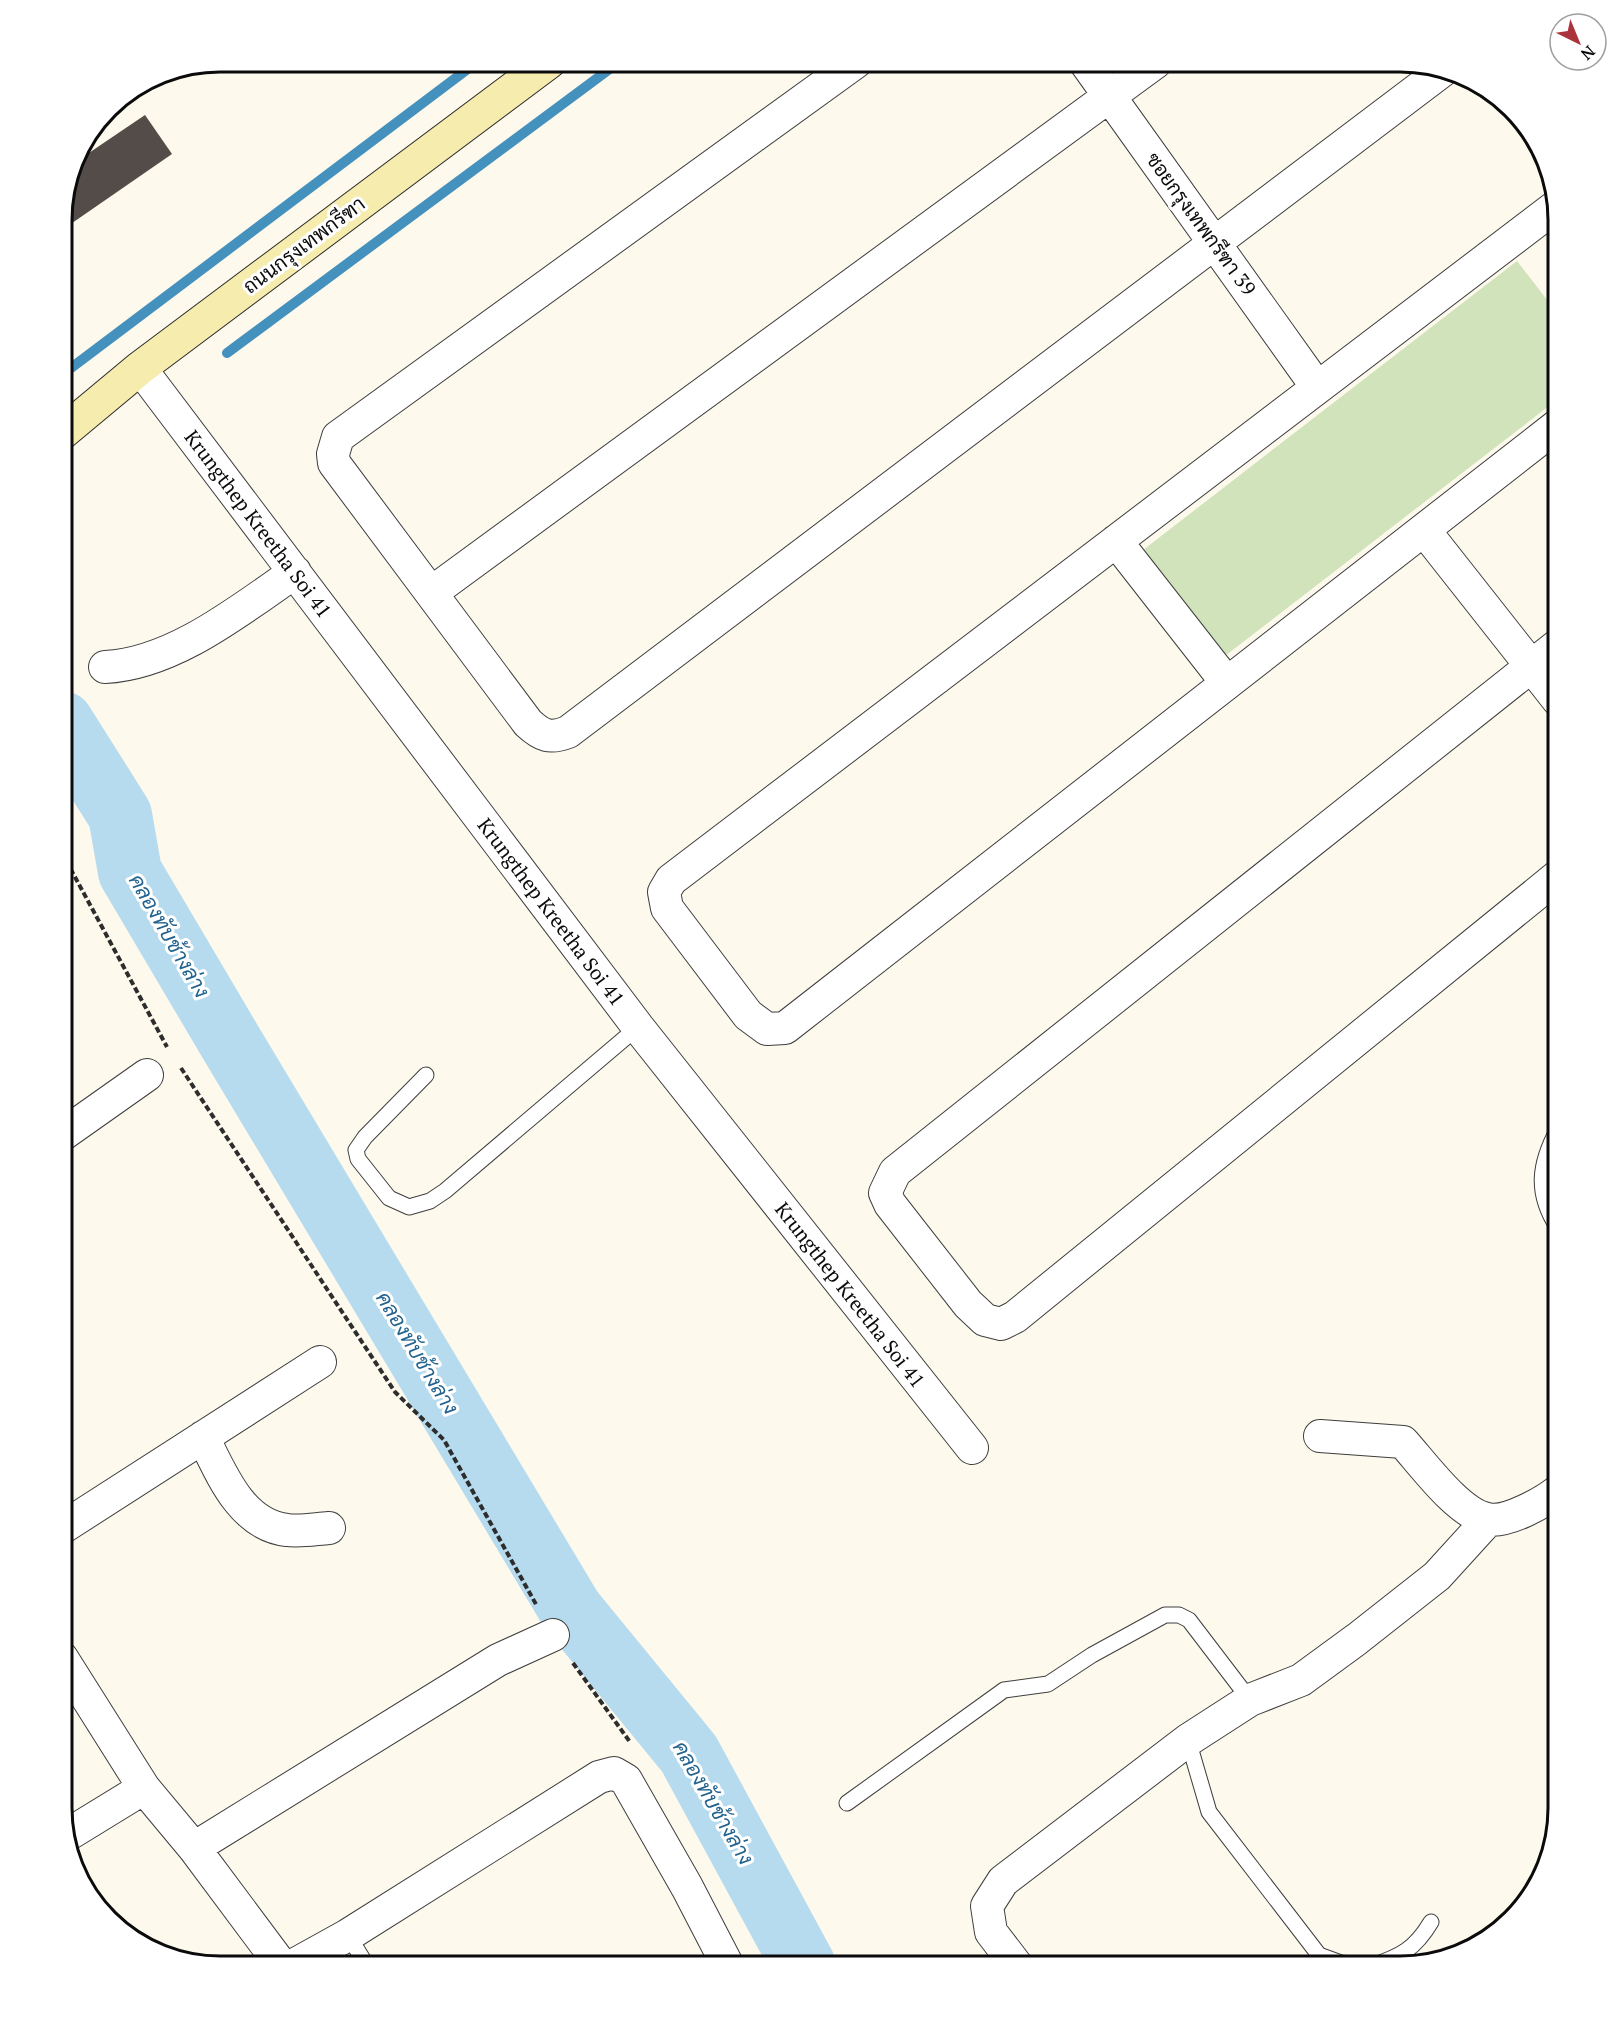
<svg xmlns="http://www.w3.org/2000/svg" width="1620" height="2028" font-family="'PT Serif',Sarabun,serif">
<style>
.green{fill:#d0e3ba}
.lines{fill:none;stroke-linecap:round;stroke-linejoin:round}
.stream{stroke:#4591be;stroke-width:10}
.river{stroke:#b6dbef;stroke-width:64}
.building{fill:#534c49}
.lane-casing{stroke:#3e3e3e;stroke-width:17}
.street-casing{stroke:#3e3e3e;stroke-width:34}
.secondary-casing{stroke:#2d2d2d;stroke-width:35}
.path{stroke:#2d2d2d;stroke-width:4;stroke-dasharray:6 3;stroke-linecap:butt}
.lane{stroke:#fff;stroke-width:15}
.street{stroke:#fff;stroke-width:32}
.secondary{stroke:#f6ecae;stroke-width:33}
.labels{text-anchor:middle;stroke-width:6;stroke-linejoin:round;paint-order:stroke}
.street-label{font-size:20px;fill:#0b0b0b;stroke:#fff}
.water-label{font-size:21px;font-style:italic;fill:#23638f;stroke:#fff}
.rim{fill:none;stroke:#0b0b0b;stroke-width:3}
</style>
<rect width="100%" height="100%" fill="#fdf9ec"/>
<path class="green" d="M 1517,261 L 1558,314 L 1558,399 L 1225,656 L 1143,550 Z"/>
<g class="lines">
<path class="stream" d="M 227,353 L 619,62
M 71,368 L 477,62"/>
<path class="river" d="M 62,723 L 120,815 L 130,872 L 231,1043 L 571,1610 L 689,1754 L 804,1966"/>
</g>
<path class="building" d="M 145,115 L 172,154 L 62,230 L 62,209 L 74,163 Z"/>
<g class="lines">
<defs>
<path id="lane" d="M 426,1075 L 365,1137 L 356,1150 L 358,1159 L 389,1198 L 409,1207 L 430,1201 L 445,1191 L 638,1027
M 1558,1228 C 1535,1193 1539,1164 1558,1129
M 1188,1740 L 1209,1812 L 1319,1955 L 1341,1963 L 1365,1966
M 847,1803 L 1004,1690 L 1048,1684 L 1092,1655 L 1165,1615 L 1179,1615 L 1189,1620 L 1250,1700
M 348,1935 L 367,1966
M 1372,1966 C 1401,1956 1415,1949 1431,1922"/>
<path id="street" d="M 856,62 L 338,437 L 333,454 L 334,463 L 528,723 C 542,736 550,739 568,732 L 1442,71
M 1085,62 L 1317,387
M 1555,207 L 671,880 L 664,892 L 667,908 L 748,1015 L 767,1029 L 785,1028 L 1558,425
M 140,368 L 638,1027 L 972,1448
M 1424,530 L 1558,700
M 1116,541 L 1227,683
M 431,593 L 1156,62
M 105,667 C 173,664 240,610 295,572
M 1558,876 L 1015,1317 L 1001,1324 L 985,1320 L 968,1304 L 890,1204 L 885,1193 L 895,1172 L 1558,645
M 62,1135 L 147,1075
M 1320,1436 L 1403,1442 C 1423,1464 1458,1513 1487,1519 C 1506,1524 1544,1502 1558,1491
M 203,1437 C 221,1473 241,1525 287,1530 C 300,1532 315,1529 329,1528
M 62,1528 L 320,1362
M 62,1658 L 144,1788 L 194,1848 L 282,1966
M 69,1834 L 144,1788
M 194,1848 L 498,1660 L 553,1635
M 292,1966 L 348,1935 L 599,1777 L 614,1773 L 626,1780 L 687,1887 L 728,1966
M 1017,1966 L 991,1932 L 987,1906 L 1003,1881 L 1188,1740 L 1250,1700 L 1301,1680 L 1357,1639 L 1437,1576 L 1488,1520"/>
<path id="secondary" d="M 62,433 L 140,368 L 549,62"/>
</defs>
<use href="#lane" class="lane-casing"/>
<use href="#street" class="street-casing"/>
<use href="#secondary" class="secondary-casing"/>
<path class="path" d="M 62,853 L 167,1047
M 181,1068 L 395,1392 L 444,1440 L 537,1606
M 573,1663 L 630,1742"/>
<use href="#lane" class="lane"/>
<use href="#street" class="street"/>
<use href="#secondary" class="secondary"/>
</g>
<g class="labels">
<g class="street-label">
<text transform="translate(1201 224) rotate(54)" y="7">ซอยกรุงเทพกรีฑา 39</text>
<text transform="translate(304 245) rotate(-37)" y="7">ถนนกรุงเทพกรีฑา</text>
<text transform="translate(258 524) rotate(53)" y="7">Krungthep Kreetha Soi 41</text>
<text transform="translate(551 912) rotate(53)" y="7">Krungthep Kreetha Soi 41</text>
<text transform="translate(850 1295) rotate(52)" y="7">Krungthep Kreetha Soi 41</text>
</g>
<g class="water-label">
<text transform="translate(169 936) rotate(60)" y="7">คลองทับช้างล่าง</text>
<text transform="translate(417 1353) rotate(59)" y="7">คลองทับช้างล่าง</text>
<text transform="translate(713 1803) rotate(60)" y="7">คลองทับช้างล่าง</text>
</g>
</g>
<path d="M0 0H1620V2028H0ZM220 72H1400A148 148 0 0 1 1548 220V1808A148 148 0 0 1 1400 1956H220A148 148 0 0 1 72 1808V220A148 148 0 0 1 220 72Z" fill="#fff" fill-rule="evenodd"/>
<path class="rim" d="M220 72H1400A148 148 0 0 1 1548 220V1808A148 148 0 0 1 1400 1956H220A148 148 0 0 1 72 1808V220A148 148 0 0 1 220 72Z"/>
<g transform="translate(1578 42) rotate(137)"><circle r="28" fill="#ffffff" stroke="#9d9d9d" stroke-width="1.5"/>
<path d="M0-4.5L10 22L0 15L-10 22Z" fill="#ab333c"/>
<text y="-9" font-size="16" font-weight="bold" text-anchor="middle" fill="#0b0b0b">N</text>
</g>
</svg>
